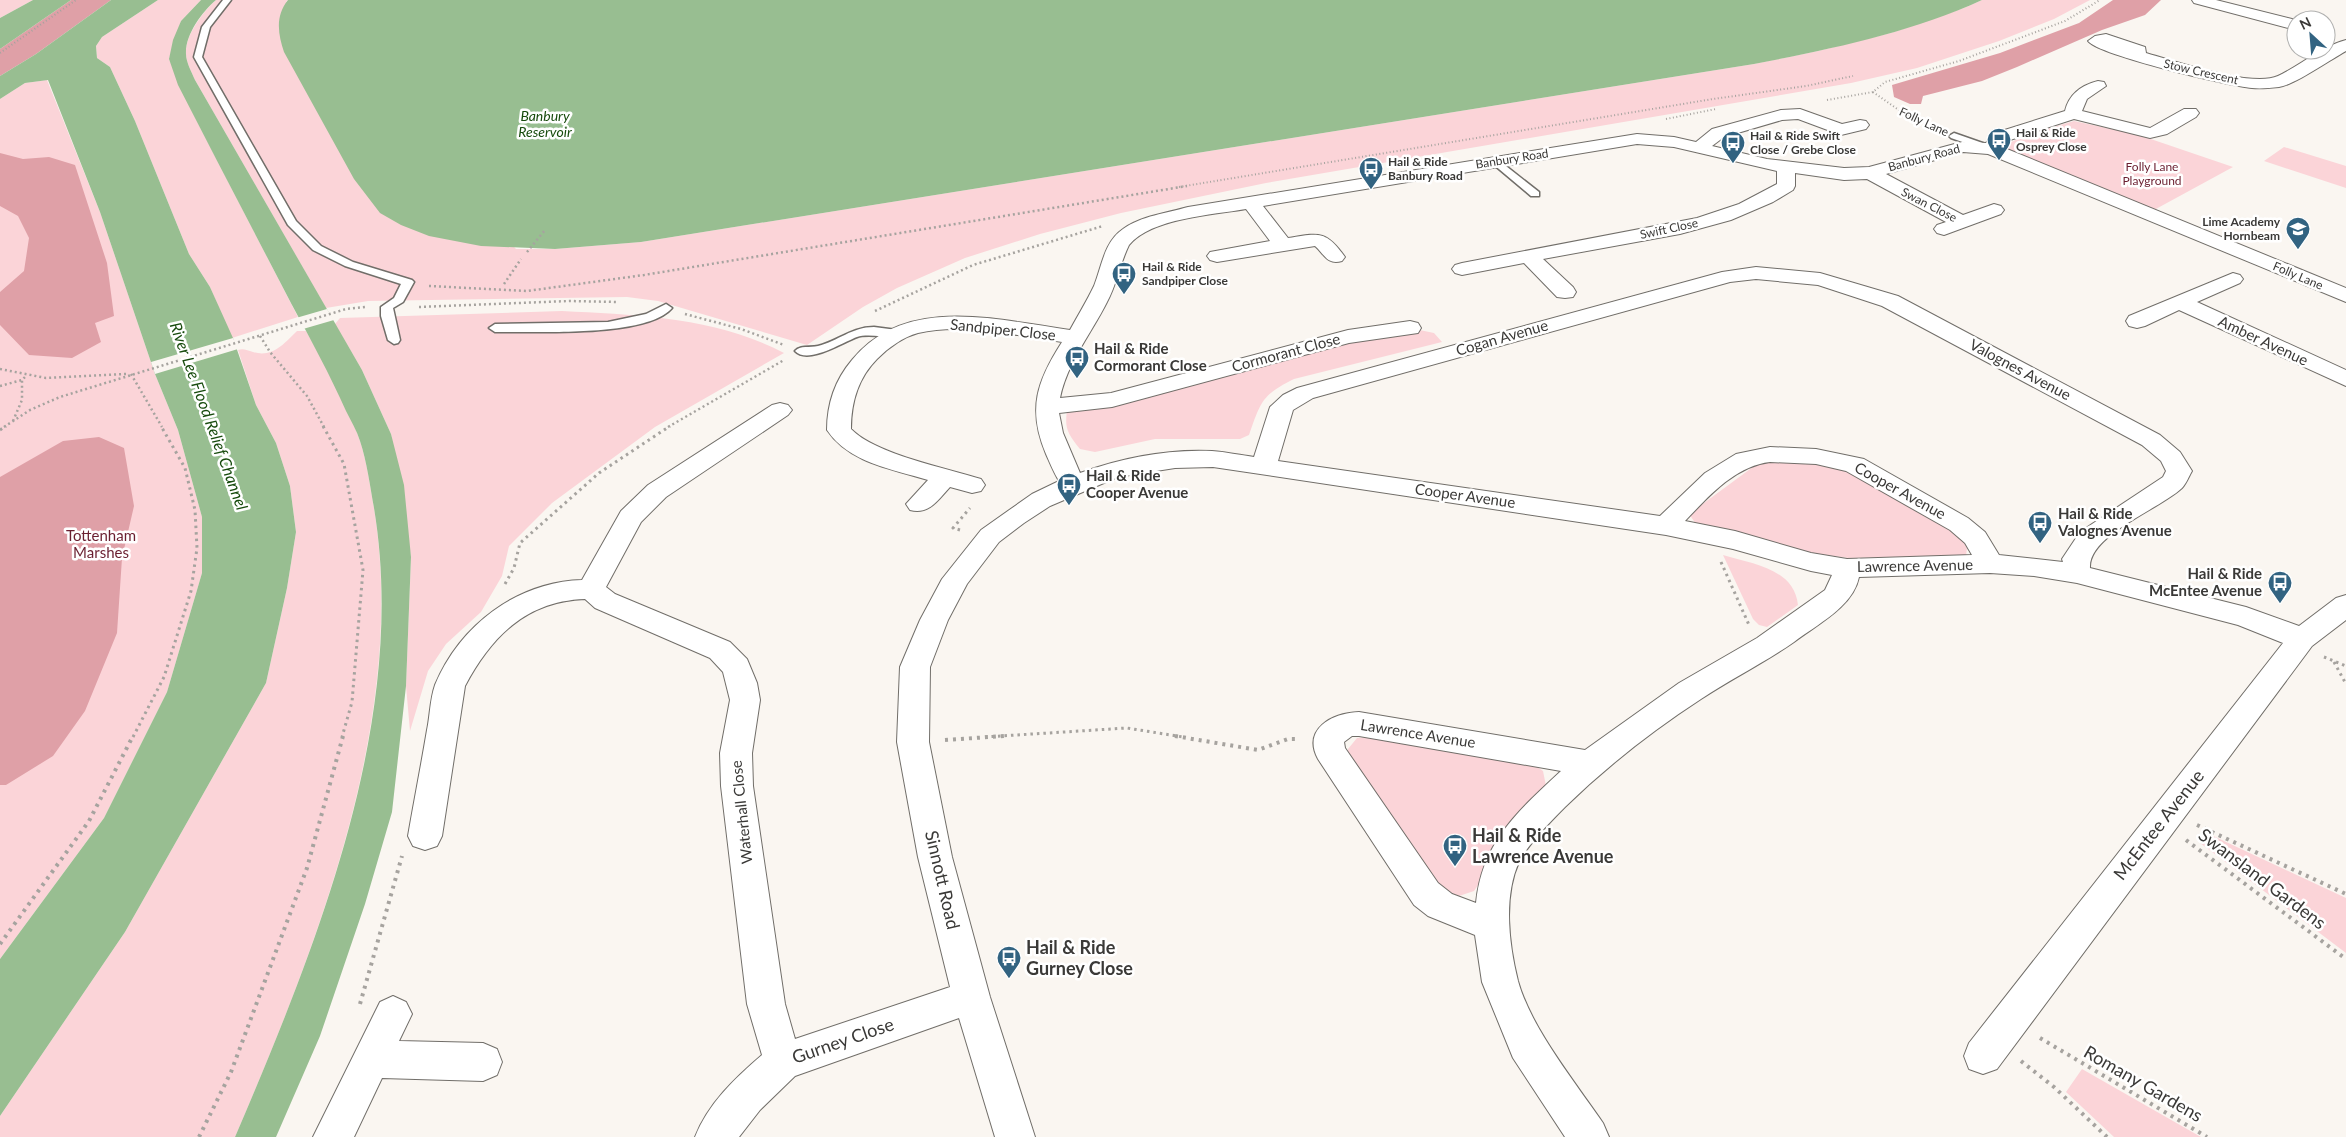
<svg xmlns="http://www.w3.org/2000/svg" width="2346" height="1137" font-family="Lato,sans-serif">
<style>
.green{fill:#fbd4d8}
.forest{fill:#dfa0a7}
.water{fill:#98be91}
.pier{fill:#faf6f1}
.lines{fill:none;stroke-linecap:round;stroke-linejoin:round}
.lane-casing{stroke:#716e69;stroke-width:3}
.street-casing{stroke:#716e69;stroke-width:2}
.path-far3{stroke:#a6a39f;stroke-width:2;stroke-dasharray:1 2.5;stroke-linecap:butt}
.path-far2{stroke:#a6a39f;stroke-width:2.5;stroke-dasharray:2 3;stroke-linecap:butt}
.path-far1{stroke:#a6a39f;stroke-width:3;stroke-dasharray:2.5 4;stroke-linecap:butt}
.path{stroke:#a6a39f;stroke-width:4;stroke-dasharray:3 5;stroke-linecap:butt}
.lane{fill:#fff;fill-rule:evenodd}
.street{fill:#fff;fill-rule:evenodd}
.labels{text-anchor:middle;stroke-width:5;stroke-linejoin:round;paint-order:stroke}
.far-street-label{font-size:12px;fill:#3a3937;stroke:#fff}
.far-poi-label{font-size:12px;font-weight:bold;fill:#3a3937;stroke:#fff;text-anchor:start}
.far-park-label{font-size:12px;fill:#6a1f30;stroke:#fff}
.far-water-label{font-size:14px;font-style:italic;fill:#174b0d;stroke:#fff}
.street-label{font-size:15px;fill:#3a3937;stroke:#fff}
.poi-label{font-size:15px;font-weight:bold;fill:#3a3937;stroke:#fff;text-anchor:start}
.park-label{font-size:15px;fill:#6a1f30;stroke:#fff}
.water-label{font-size:16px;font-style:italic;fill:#174b0d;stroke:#fff}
.near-street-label{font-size:18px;fill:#3a3937;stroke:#fff}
.near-poi-label{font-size:18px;font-weight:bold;fill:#3a3937;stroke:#fff;text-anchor:start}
</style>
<rect width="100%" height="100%" fill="#faf6f1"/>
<path class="green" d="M 0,0 L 33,0 L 0,18 Z
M 158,0 L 201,0 L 181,21 L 169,59 L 199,125 L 298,317 L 232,338 L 210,287 L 189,254 L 135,121 L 110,67 L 97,58 L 96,46 L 102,37 Z
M 216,0 L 288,0 L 286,2 L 516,249 L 555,249 L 641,242 L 1754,64 L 1818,51 L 1891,33 L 1964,8 L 1982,0 L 2090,0 L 2054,19 L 1999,41 L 1917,68 L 1851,83 L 1266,183 L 1121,213 L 1040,234 L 965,258 L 897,288 L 863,307 L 807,345 L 658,301 L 627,297 L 368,301 L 326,308 L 195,80 C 192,73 186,62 186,54 C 185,35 203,12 216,0 Z
M 47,80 L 100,212 L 155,374 L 178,430 L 202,517 L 202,573 L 167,692 L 104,818 L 0,959 L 0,99 L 25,83 Z
M 2074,121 L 2139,135 L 2233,167 L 2154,210 L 2000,147 L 2029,134 Z
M 2284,147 L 2346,166 L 2346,188 L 2264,161 Z
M 562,311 C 638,315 715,317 784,353 L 655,427 L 552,503 L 509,546 L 502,576 L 481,612 L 446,644 L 428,671 L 410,731 L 406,686 L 411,557 L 391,434 L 362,370 L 335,324 L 340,318 Z
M 1410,328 L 1434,333 L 1442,342 L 1294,379 C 1262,395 1261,401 1249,435 L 1240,439 L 1155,439 L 1095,452 L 1080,449 C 1066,432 1064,427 1068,405 Z
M 297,331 L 306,331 C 325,364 348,405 360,441 C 367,462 370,486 374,508 C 408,718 317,946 235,1137 L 0,1137 L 0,1116 L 125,932 L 266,683 L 287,588 L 296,532 L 290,486 L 276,443 L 256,405 L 238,350 C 243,348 247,350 253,352 C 272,358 284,344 297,331 Z
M 1769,462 L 1824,462 L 1849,470 L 1968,540 L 1966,556 L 1848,558 L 1805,552 L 1696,524 L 1689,514 L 1757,464 Z
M 1723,555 C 1752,564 1794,568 1798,605 L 1767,627 L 1759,625 L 1753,619 Z
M 1379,736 L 1530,762 L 1543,771 L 1546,786 L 1474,891 L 1459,896 L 1445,897 L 1347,760 L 1348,749 L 1357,738 Z
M 2207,833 L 2346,898 L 2346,953 L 2200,843 Z
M 2082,1069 L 2201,1137 L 2114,1137 L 2066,1092 Z"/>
<path class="forest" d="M 71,0 L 111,0 L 36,54 L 0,76 L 0,49 Z
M 2113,0 L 2161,0 L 2145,15 L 2102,30 L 2017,67 L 1982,81 L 1923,96 L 1921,104 L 1910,104 L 1894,97 L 1892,85 L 2000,53 L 2079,23 Z
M 0,153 L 23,159 L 49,157 L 75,165 L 107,263 L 114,316 L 95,323 L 101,342 L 72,358 L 29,355 L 0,325 L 0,292 L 24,271 L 29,238 L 18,216 L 0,206 Z
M 99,437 L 124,448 L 134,506 L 122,558 L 117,633 L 85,711 L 53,756 L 6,785 L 0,785 L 0,477 L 63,441 Z"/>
<path class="water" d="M 33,0 L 71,0 L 0,49 L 0,18 Z
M 111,0 L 158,0 L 102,37 L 96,46 L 97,58 L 110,67 L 135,121 L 189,254 L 210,287 L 233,338 L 256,405 L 276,443 L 290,486 L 296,532 L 287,588 L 266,683 L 125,932 L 0,1116 L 0,959 L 104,818 L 167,692 L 202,573 L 202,517 L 178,430 L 155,374 L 100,212 L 48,80 L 25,83 L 0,99 L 0,76 L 36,54 Z
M 201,0 L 216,0 C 202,12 185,35 186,54 C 186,62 192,73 195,80 L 362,370 L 391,434 L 404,485 L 411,557 L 406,686 L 392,812 L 365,904 L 320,1036 L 276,1137 L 235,1137 C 317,945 409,719 374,508 C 370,486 367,462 360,441 C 357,431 351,421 346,411 C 330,375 311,340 292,305 C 254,232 216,159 178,85 L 169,59 L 173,40 L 181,21 Z
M 288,0 L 1982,0 C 1910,33 1831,49 1754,64 L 641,242 L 555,249 L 481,246 L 429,236 L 401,225 L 380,213 L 354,179 L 284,52 C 278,34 275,16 288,0 Z"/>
<path class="pier" d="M 327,309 L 334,320 L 303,329 L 296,318 Z
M 233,338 L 238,349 L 155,374 L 151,362 Z"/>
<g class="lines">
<defs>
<path id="lane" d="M 223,0 L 231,0 L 210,27 L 202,57 L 296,221 L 321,246 L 353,262 L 412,280 L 414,282 L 403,302 L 393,308 L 400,340 L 398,343 L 394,344 L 388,340 L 381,316 L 381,307 L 394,298 L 401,284 L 345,266 L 313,250 L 288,225 L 194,57 L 202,27 Z
M 1954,133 L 1994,147 L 1996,149 L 1991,152 L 1951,138 L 1949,136 Z
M 1497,159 L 1539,192 L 1539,196 L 1531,196 L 1493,164 L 1493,160 Z
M 666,304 L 672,308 C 647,338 533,331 495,332 L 489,328 L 495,324 L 608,322 L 646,314 Z
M 874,327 L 897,330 L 903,334 C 897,341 870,332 857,337 C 843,342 808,365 795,351 C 800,345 810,348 818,346 C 838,341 852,327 874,327 Z"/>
<path id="street" d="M 2192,0 L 2216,0 L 2296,20 L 2296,30 L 2194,3 Z
M 2106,34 L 2145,47 L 2146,53 C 2174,61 2252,88 2278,76 C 2301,65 2322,46 2346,40 L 2346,51 C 2330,60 2294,85 2279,87 C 2270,88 2260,89 2252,88 C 2229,86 2098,55 2088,41 L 2095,36 Z
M 2098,81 L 2104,82 L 2106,86 L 2087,99 L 2082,111 L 2150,128 L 2184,109 L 2196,109 L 2199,113 L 2196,117 L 2167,134 L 2150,138 L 2074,119 L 2007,141 L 2002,147 L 2346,288 L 2346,302 L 1988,154 L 1963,152 L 1886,174 L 1963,215 L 1994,204 L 2001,206 L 2004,210 L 2001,214 L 1944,235 L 1937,233 L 1934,229 L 1937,225 L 1946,222 L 1867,179 L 1844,180 L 1795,173 L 1795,186 L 1793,190 L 1773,202 L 1731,220 L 1680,234 L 1543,259 L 1573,287 L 1576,292 L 1573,297 L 1565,298 L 1557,297 L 1524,263 L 1462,275 L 1455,273 L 1452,269 L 1455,265 L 1462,263 L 1697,218 L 1739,204 L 1777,184 L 1777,171 L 1674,147 L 1637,144 L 1263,206 L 1288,238 C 1319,233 1326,230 1345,257 L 1342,261 C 1327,265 1325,255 1315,246 L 1217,262 L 1210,260 L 1207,256 L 1210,252 L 1270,241 L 1246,209 C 1213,215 1151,218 1129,245 C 1120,263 1117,284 1107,302 C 1091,334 1067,363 1060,398 L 1111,393 L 1348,330 L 1410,321 L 1418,323 L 1421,328 L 1418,333 L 1349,343 L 1112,407 L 1059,413 L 1063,433 L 1080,473 C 1121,458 1168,449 1212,451 C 1226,452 1240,455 1254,457 L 1270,407 L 1283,395 L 1297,388 L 1722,272 L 1756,267 L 1820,273 L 1898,296 L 2160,435 L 2180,452 L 2192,471 C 2189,476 2186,484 2182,488 C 2160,509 2088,535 2090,568 L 2246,607 L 2299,626 L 2336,598 L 2346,595 L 2346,620 L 2312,646 L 1997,1069 L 1983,1074 L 1969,1069 L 1964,1056 L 1969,1043 L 2283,643 L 2238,625 L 2077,583 L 2034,576 L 1990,573 L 1859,577 C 1853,607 1816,625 1794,642 C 1764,663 1731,679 1701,699 C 1652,731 1606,767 1565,807 C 1551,821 1528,844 1519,862 C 1503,897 1509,945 1518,981 C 1531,1028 1575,1082 1603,1123 L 1609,1137 L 1565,1137 L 1513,1058 L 1482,982 L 1475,935 L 1428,916 L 1414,905 L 1318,759 C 1302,729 1332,713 1359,712 L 1585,750 L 1679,683 L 1757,638 L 1825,590 L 1832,575 L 1811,571 L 1733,549 L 1666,535 L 1213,467 L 1175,468 L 1118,477 L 1050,506 L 1024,523 L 999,542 L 967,584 L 948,620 L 930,667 L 929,742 L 952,857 L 990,997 L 1035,1137 L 995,1137 L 959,1018 L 795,1076 L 760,1110 L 739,1137 L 695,1137 C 708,1104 735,1078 762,1055 L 747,1004 L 721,786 L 720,753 L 730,700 L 723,672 L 710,658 L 595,608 L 585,599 C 526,601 491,637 465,686 L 442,836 L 437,846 L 425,850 L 413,846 L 408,836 C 414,801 421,766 427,730 C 430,716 430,699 435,685 C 460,625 517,582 582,580 L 621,511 L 648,485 L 772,405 L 780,403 L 788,405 L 792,410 L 788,415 L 666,497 L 641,522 L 606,587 L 615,594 L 730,642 L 747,659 L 757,683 L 760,700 L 752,753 L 753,786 L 785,1004 L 795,1039 L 950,987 L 918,857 L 897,742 L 900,667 L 920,620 L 942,579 L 981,530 L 1032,494 L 1059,481 C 1054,473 1050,463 1046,454 C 1027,409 1037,381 1062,342 C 1016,336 964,322 918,333 C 903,337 888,348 877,359 C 858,378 851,403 851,429 C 875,454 946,468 981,479 L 985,485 L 981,491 L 972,493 L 950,487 C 938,500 929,515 910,510 L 906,504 L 928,480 C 892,469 849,463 827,430 C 827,404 835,380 852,360 C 905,294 998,320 1070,330 C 1078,315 1087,301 1094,286 C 1102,266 1104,242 1123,229 C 1141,216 1167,213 1188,207 L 1637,134 L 1674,137 L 1696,142 L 1712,129 L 1781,110 L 1800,109 L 1842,124 L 1860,120 L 1866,121 L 1869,125 L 1866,129 L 1841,135 L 1798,119 L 1782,120 L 1724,137 L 1712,146 L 1767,159 L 1844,168 L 1869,167 L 1962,142 L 1986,143 L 1995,133 L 2065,111 C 2069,94 2082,85 2098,81 ZM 1756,279 L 1818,285 L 1882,306 L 2142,445 L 2161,461 L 2166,471 L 2163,477 L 2080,532 L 2062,559 L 2063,562 L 1999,555 L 1985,532 L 1968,518 L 1864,459 L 1816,449 L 1770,447 L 1736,454 L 1705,473 L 1660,516 L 1278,461 L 1293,410 L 1313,398 L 1730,282 ZM 1770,462 L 1816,464 L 1846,471 L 1950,530 L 1965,543 L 1972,555 L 1847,559 L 1811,553 L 1735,531 L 1685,521 C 1708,497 1735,466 1770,462 ZM 1352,736 L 1359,736 L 1561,771 C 1518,811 1482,842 1476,903 L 1452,894 L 1438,883 L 1345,748 L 1344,742 Z
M 2233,273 L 2240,275 L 2243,279 L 2240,283 L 2197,302 L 2346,370 L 2346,386 L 2179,310 L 2145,326 L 2137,328 L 2129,326 L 2126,321 L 2129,316 Z
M 393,996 L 406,1002 L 412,1014 L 399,1041 L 483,1043 L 497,1049 L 502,1062 L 497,1075 L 483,1081 L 382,1078 L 354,1137 L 313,1137 L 380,1002 Z"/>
</defs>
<use href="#lane" class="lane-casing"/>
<use href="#street" class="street-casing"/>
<path class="path-far3" d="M 0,53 L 76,0
M 1873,92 L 1906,115 L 1937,128
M 1827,100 L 1873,92 L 1885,82 L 1959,61 L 2065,21 L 2100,0
M 1666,119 L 1716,109
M 1179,187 L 1713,99 L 1806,86 L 1853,76"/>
<path class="path-far2" d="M 527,252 L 545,230
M 504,284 L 521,259
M 429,286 L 527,291 L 644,275 L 1187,186
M 419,307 L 569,301 L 618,302
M 875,311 L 973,265 L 1103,226
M 685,314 L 741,329 L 784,345
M 260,336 L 270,352 L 307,396 L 324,427
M 0,369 L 46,378 L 126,374
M 131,374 L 162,427
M 0,386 L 22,380
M 13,421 L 22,400 L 22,380 L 26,376
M 4,427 L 30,410 L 60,397 L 346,309 L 365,307
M 668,427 L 784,360"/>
<path class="path-far1" d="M 323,426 L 344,464 L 363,570 L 352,702 L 342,737
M 0,430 L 6,426
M 960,530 L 953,528 L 970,508
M 1721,562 L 1749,625
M 505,584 L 514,568 L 520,543 L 599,473 L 670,426
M 2324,657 L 2346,666
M 2334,662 L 2346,684
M 133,737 L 164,677 L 191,591 L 197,548 L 195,510 L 185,468 L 161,426
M 985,737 L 1127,728 L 1183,737"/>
<path class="path" d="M 1175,736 L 1258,750 L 1288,739 L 1298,739
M 945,740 L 1004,736
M 2197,825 L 2346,894
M 2186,840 L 2346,959
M 0,944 L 89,821 L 133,736
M 360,1004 L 402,856
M 2040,1038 L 2207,1137
M 2021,1061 L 2054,1087 L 2107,1137
M 199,1137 L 231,1072 L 307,868 L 343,736"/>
<use href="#lane" class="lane"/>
<use href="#street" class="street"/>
</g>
<defs>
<symbol id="bus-pin" viewBox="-11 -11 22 30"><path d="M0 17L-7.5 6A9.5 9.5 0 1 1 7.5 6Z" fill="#326381" stroke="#fff"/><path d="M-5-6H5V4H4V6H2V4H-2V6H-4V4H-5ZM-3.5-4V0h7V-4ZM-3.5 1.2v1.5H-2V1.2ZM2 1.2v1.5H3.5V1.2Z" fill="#fff"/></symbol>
<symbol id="school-pin" viewBox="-11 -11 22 30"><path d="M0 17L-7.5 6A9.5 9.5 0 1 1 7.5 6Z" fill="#326381" stroke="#fff"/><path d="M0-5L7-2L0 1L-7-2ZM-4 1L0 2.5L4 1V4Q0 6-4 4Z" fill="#fff"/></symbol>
</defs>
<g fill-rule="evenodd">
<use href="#bus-pin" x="1985" y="126" width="28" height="38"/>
<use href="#bus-pin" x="1719" y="129" width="28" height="38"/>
<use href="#bus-pin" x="1357" y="155" width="28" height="38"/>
<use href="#school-pin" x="2284" y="215" width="28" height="38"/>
<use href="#bus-pin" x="1110" y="260" width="28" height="38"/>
<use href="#bus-pin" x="1063" y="344" width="28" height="38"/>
<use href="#bus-pin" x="1055" y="471" width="28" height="38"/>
<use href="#bus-pin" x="2026" y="509" width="28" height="38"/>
<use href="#bus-pin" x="2266" y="569" width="28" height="38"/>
<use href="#bus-pin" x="1441" y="832" width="28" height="38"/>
<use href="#bus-pin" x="995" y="944" width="28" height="38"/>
</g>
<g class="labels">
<g class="far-street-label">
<text transform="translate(2201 72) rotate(13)" y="4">Stow Crescent</text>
<text transform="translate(1924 122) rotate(25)" y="4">Folly Lane</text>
<text transform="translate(1924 158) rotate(-15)" y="4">Banbury Road</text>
<text transform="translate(1512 159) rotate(-9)" y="4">Banbury Road</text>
<text transform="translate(1929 205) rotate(27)" y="4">Swan Close</text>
<text transform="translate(1669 229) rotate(-12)" y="4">Swift Close</text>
<text transform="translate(2298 276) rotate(23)" y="4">Folly Lane</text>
</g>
<g class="far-poi-label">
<text x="2016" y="137">Hail &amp; Ride<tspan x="2016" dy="14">Osprey Close</tspan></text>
<text x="1750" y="140">Hail &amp; Ride Swift<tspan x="1750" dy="14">Close / Grebe Close</tspan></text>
<text x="1388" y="166">Hail &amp; Ride<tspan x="1388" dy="14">Banbury Road</tspan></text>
<text x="2280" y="226" text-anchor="end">Lime Academy<tspan x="2280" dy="14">Hornbeam</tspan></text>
<text x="1142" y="271">Hail &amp; Ride<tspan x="1142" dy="14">Sandpiper Close</tspan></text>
</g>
<g class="far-park-label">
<text x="2152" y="171">Folly Lane<tspan x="2152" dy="14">Playground</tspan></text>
</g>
<g class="far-water-label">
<text x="545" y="121">Banbury<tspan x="545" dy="16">Reservoir</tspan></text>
</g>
<g class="street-label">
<text transform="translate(1003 330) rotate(6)" y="5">Sandpiper Close</text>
<text transform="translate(1502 338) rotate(-16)" y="5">Cogan Avenue</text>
<text transform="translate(2263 341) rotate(25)" y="5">Amber Avenue</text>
<text transform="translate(1286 353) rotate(-15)" y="5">Cormorant Close</text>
<text transform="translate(2020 370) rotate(28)" y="5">Valognes Avenue</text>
<text transform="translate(1900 491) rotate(29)" y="5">Cooper Avenue</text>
<text transform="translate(1465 496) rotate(8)" y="5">Cooper Avenue</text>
<text transform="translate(1915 566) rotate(-1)" y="5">Lawrence Avenue</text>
<text transform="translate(1418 734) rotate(9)" y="5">Lawrence Avenue</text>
<text transform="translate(742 812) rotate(-96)" y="5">Waterhall Close</text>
</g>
<g class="poi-label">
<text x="1094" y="354">Hail &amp; Ride<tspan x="1094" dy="17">Cormorant Close</tspan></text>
<text x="1086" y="481">Hail &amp; Ride<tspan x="1086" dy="17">Cooper Avenue</tspan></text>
<text x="2058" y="519">Hail &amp; Ride<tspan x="2058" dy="17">Valognes Avenue</tspan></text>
<text x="2262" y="579" text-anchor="end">Hail &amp; Ride<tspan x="2262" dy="17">McEntee Avenue</tspan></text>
</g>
<g class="park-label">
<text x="101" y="541">Tottenham<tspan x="101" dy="17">Marshes</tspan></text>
</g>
<g class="water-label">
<text transform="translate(209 416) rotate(70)" y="6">River Lee Flood Relief Channel</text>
</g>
<g class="near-street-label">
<text transform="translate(2159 825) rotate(-52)" y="6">McEntee Avenue</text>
<text transform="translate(2262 879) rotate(37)" y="6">Swansland Gardens</text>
<text transform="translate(942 880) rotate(77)" y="6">Sinnott Road</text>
<text transform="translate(843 1041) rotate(-19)" y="6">Gurney Close</text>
<text transform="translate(2143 1084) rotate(30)" y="6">Romany Gardens</text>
</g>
<g class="near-poi-label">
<text x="1472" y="842">Hail &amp; Ride<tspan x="1472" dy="21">Lawrence Avenue</tspan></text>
<text x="1026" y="954">Hail &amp; Ride<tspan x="1026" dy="21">Gurney Close</tspan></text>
</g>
</g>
<g transform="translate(2311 35) rotate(334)"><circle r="24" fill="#ffffff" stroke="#b0b0af"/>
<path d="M0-4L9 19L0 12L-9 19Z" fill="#326381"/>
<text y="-8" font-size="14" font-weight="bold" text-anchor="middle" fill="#3a3937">N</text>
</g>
</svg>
